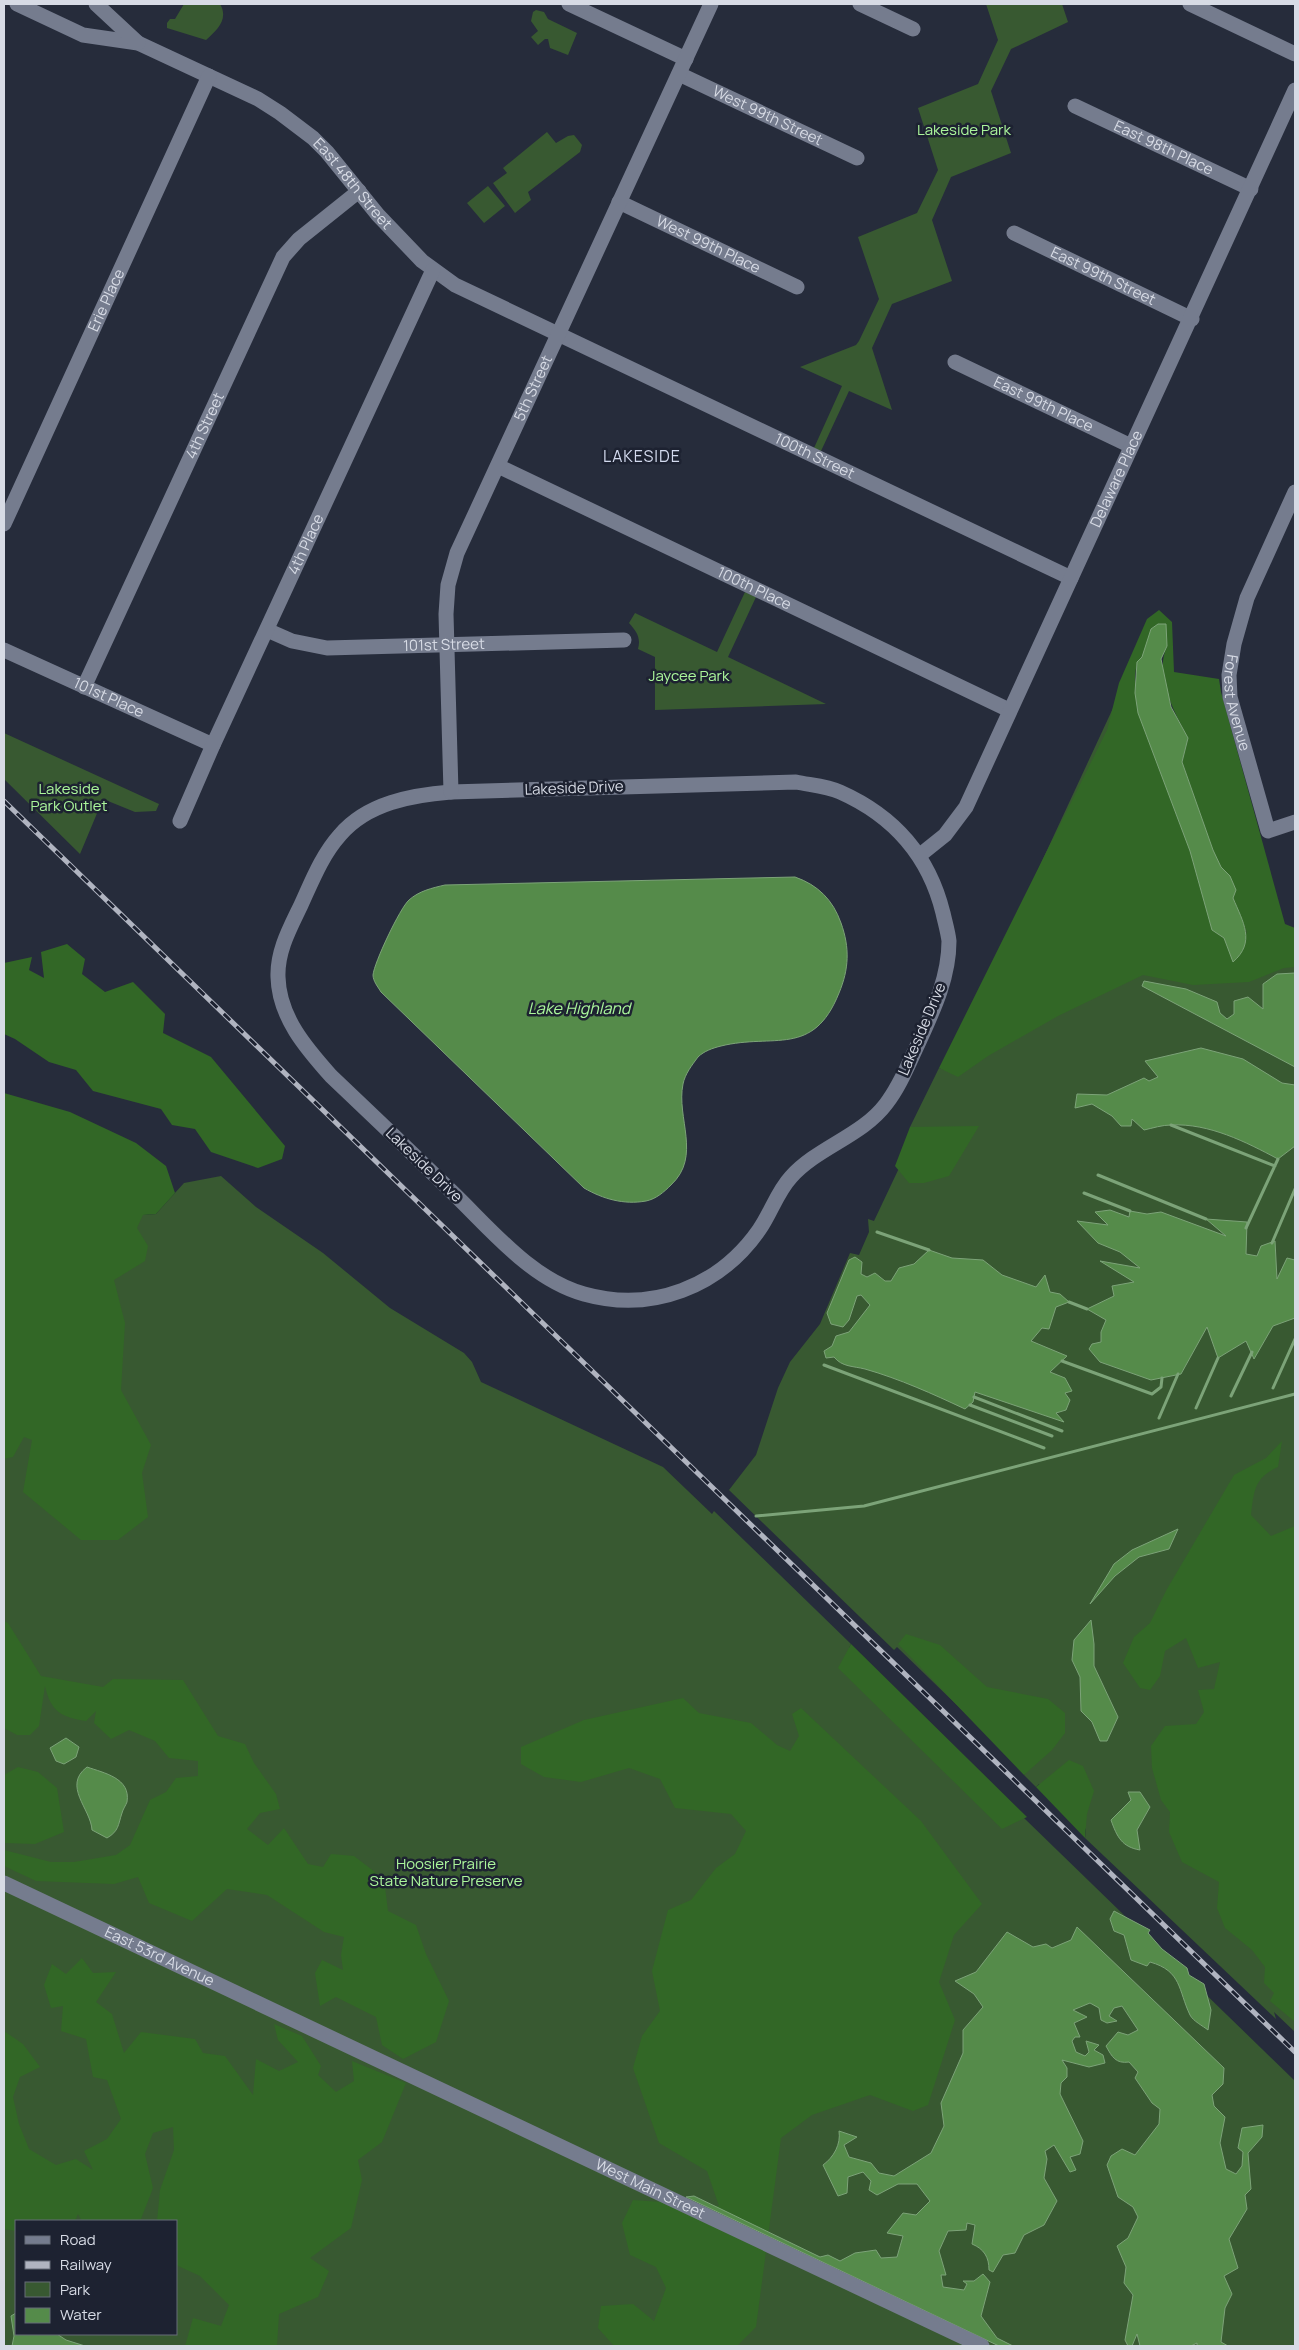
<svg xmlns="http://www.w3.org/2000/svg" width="1299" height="2350" font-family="Manrope,sans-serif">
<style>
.green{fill:#385931;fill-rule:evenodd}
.forest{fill:#326726;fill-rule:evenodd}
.water{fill:#558b4a;stroke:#7ca378}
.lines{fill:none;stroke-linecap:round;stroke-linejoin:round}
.stream{stroke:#7ca378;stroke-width:3}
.minor{stroke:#757c8e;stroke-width:15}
.rail-casing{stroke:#b0b4c0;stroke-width:5}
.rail{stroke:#1d2231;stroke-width:3;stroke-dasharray:9;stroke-linecap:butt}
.labels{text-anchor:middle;stroke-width:5;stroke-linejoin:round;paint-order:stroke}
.street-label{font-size:15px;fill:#d7dbe5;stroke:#1d2231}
.park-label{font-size:15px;fill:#abf69b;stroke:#1d2231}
.neighbourhood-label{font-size:16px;letter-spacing:1px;fill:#d3daee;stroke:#1d2231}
.water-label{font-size:16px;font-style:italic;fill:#abf79c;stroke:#1d2231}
</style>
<rect width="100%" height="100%" fill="#262c3b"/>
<path class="green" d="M 184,4 L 220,4 C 229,19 217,30 206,40 L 167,28 L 167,23 L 170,19 L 175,19 Z
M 986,4 L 1062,4 L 1068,22 L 1011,49 L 991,91 L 1011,153 L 951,177 L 932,220 L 952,281 L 892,304 L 872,348 L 892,410 L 849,391 L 821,451 L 814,448 L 842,386 L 800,367 L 856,345 L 859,341 L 879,299 L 858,237 L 917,213 L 938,170 L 918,108 L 978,84 L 998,40 Z
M 536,10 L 544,12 L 548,19 L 577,33 L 568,55 L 550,48 L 548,39 L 545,39 L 538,45 L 531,37 L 538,31 L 531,21 L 533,12 Z
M 547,132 L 556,143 L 568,136 L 574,135 L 582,145 L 580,152 L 528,192 L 531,200 L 515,213 L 493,183 L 507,173 L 503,168 Z
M 488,186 L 505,206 L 484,223 L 467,203 Z
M 745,592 L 756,597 L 728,657 L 826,704 L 655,710 L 655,657 L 638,649 C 641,638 637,632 629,623 L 635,613 L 717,652 Z
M 1127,678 L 1293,960 L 1295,958 L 1295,2032 L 1274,2012 L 1276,2019 L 1085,1838 L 1086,1829 L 1039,1784 L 1036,1787 L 1024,1775 L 1026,1772 L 897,1647 L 894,1650 L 729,1490 L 756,1455 L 778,1388 L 790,1362 L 820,1324 L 850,1253 L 859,1255 L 869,1232 L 868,1219 L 874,1221 L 918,1128 L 910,1127 L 939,1068 L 945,1070 Z
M 4,733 L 159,804 L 156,811 L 135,812 L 103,799 L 80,854 L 4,779 Z
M 4,1158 L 143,1215 L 156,1214 L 184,1183 L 221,1176 L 256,1207 L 323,1253 L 390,1308 L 464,1353 L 472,1362 L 481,1382 L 663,1467 L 712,1514 L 714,1511 L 851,1644 L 849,1648 L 1295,2081 L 1295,2346 L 4,2346 ZM 16,2221 L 176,2221 L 176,2334 L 16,2334 Z"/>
<path class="forest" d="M 1159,610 L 1172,622 L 1174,672 L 1219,679 L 1221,692 L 1285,924 L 1295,928 L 1295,967 L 1284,968 L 1249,982 L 1193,985 L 1143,975 L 1058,1016 L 988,1056 L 958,1077 L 939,1068 L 1107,730 L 1119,683 L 1147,619 ZM 1167,646 C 1154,674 1174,712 1188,738 L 1182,762 L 1213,850 L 1221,867 L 1230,876 L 1236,890 L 1233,898 L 1247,932 L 1233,962 L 1224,938 L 1212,930 L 1190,851 L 1138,713 C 1136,701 1131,666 1141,658 C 1148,652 1159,649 1167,646 Z
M 67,944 L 85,959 L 82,974 L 105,992 L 133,982 L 165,1014 L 163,1033 L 211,1057 L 285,1146 L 282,1159 L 258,1168 L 211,1152 L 195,1129 L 172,1125 L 161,1109 L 93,1091 L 76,1070 L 49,1062 L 15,1039 L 4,1034 L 4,963 L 32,957 L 29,970 L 44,978 L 41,952 Z
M 4,1093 L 70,1112 L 136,1143 L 166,1166 L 175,1193 L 156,1214 L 143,1215 L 137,1228 L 148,1246 L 145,1261 L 114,1280 L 125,1323 L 121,1390 L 151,1445 L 142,1473 L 148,1517 L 118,1540 L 81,1540 L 23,1492 L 32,1440 L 24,1437 L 13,1457 L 4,1459 Z
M 979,1126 L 949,1176 L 924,1183 L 909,1183 L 895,1166 L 910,1127 Z
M 1282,1441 L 1278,1467 C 1254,1478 1254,1491 1251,1515 L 1271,1536 L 1295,1526 L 1295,2022 L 1270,2001 L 1274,1993 L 1264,1983 L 1265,1967 L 1252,1950 L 1225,1928 L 1217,1908 L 1219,1882 L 1182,1862 L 1169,1832 L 1170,1812 L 1161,1800 L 1152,1768 L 1151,1746 L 1165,1726 L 1196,1724 L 1204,1712 L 1198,1690 L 1214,1689 L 1220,1662 L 1198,1668 L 1186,1638 L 1165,1651 L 1160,1676 L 1150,1690 L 1140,1688 L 1123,1663 L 1134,1637 L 1150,1623 L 1167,1589 L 1234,1475 L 1266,1458 Z
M 4,1621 L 8,1623 L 41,1676 L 103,1687 L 113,1679 L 183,1680 L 218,1736 L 245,1744 L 254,1763 L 276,1794 L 280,1809 L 260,1813 L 247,1829 L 268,1845 L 284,1828 L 308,1864 L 323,1867 L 331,1854 L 354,1856 L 384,1879 L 388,1911 L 416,1925 L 426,1954 L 449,2001 L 436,2042 L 403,2059 L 382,2045 L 376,2017 L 336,1997 L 320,2006 L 315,1973 L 322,1960 L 343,1970 L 341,1955 L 344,1937 L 324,1932 L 267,1895 L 227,1889 L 192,1921 L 149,1903 L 138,1877 L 114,1884 L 36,1881 L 4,1866 L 4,1850 L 51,1862 L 74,1862 L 116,1855 L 130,1845 L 150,1800 L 166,1792 L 176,1778 L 198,1776 L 198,1761 L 169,1758 L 155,1741 L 129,1730 L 111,1739 L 94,1723 L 96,1711 L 86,1721 C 61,1717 51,1712 45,1686 L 39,1726 L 30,1735 L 17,1735 L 4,1728 Z
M 906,1634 L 940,1645 L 987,1687 L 1048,1699 L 1065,1713 L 1065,1733 L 1052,1750 L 1024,1775 L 898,1644 Z
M 851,1644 L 1027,1817 L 1002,1829 L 838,1668 Z
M 683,1698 L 699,1713 L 751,1723 L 777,1745 L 790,1751 L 799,1736 L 792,1714 L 801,1708 L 921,1821 L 982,1904 L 954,1935 L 939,1982 L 955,2020 L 928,2105 L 913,2111 L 870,2095 L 812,2115 L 781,2138 L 756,2327 L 737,2346 L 614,2346 L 598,2328 L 601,2306 L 633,2304 L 654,2321 L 666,2288 L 656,2267 L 630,2255 L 622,2223 L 633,2200 L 719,2206 L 707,2171 L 659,2143 L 633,2068 L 642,2036 L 660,2011 L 652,1971 L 668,1910 L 691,1900 L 716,1868 L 735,1854 L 746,1831 L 731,1814 L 675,1808 L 660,1779 L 629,1768 L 581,1782 L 544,1777 L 521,1764 L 521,1747 L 584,1720 Z
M 1069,1760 L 1083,1766 L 1094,1791 L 1087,1814 L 1085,1838 L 1036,1787 Z
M 18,1767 L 38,1772 L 57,1788 L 64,1832 L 35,1844 L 4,1843 L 4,1775 Z
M 82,1958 L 93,1973 L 116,1972 L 96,2002 L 112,2014 L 124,2053 L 141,2032 L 195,2039 L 203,2053 L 225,2056 L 253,2095 L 256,2059 L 279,2071 L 298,2062 L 278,2040 L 274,2024 L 302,2036 L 321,2066 L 318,2075 L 336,2092 L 354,2081 L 352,2061 L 406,2083 L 382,2142 L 358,2160 L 362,2180 L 351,2228 L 310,2258 L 329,2271 L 318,2297 L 279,2314 L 277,2346 L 185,2346 L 193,2318 L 221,2326 L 229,2305 L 200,2276 L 176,2265 L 176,2221 L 157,2221 L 160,2190 L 174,2150 L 173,2127 L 153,2133 L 145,2154 L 153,2188 L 141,2219 L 133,2221 L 82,2221 L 78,2214 L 75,2221 L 16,2221 L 16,2231 L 4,2229 L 4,2031 L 23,2044 L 40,2067 L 20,2077 L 13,2097 L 19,2124 L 29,2149 L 56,2165 L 76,2159 L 93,2170 L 84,2151 L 107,2139 L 121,2119 L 107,2080 L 93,2077 L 86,2039 L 61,2031 L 63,2006 L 51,2008 L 44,1985 L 52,1964 L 66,1974 Z"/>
<path class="water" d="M 1158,624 L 1166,624 L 1167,646 L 1161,659 L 1171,707 L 1188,738 L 1182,762 L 1213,850 L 1221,867 L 1230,876 L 1236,890 L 1233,898 C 1243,922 1256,942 1233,962 L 1224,938 L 1212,930 L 1190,851 L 1138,713 L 1135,693 L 1137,662 L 1142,657 L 1151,629 Z
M 795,877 C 818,885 833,900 841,923 C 850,948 849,969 839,993 C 813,1058 774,1033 721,1046 C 713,1048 704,1051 698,1057 C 692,1065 685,1074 683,1084 C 676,1118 702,1156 671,1185 C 664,1192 656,1199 646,1201 C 624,1205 603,1199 584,1188 L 381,992 C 378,987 373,981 373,975 C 374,963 400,908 409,900 C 419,891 432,888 445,885 Z
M 1295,973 L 1295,1067 L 1142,986 L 1144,981 L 1186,989 L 1217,1002 L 1220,1013 L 1227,1019 L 1234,1014 L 1234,1001 L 1248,997 L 1263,1009 L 1263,984 L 1277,974 Z
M 1201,1048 L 1243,1059 L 1282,1083 L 1295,1085 L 1295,1146 L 1278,1159 C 1246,1142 1209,1123 1171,1125 C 1162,1125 1153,1128 1144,1130 L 1132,1119 L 1131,1126 L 1121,1126 L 1112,1116 L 1092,1104 L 1075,1108 L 1077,1094 L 1107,1095 L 1144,1078 L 1149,1081 L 1158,1077 L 1145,1061 Z
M 1110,1210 L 1129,1217 L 1130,1211 L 1147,1214 L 1161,1212 L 1226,1236 L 1206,1219 L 1247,1222 L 1246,1254 L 1257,1256 L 1261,1246 L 1275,1241 L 1277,1279 L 1287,1258 L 1295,1260 L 1295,1318 L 1273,1326 L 1254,1359 L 1246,1341 L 1218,1358 L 1207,1327 L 1181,1374 L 1151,1380 L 1100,1362 L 1089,1349 L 1092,1344 L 1101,1342 L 1101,1332 L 1106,1320 L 1087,1309 L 1114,1296 L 1112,1286 L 1134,1282 L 1100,1261 L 1140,1268 L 1120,1252 L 1098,1243 L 1077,1221 L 1108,1225 L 1095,1212 Z
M 929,1250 L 952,1258 L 983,1260 L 1002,1275 L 1036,1287 L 1045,1275 L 1050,1292 L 1060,1294 L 1069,1302 L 1056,1307 L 1049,1329 L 1042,1328 L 1031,1341 L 1067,1356 L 1050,1372 L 1065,1378 L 1072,1391 L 1065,1393 L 1070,1400 L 1066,1410 L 1056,1413 L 1064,1422 L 975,1392 L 973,1402 L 965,1409 C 933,1394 900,1379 865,1369 C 853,1366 842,1367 834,1357 L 826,1358 L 824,1351 L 832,1346 L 836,1336 L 849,1332 L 870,1305 L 861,1295 L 857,1296 L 849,1320 L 843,1327 L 831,1324 L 827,1313 L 849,1260 L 855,1257 L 862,1262 L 861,1274 L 867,1277 L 875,1273 L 885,1281 L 891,1281 L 899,1268 L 914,1264 Z
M 1178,1529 L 1169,1549 L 1139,1557 L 1115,1576 L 1090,1604 L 1114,1564 L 1132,1550 Z
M 1091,1620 L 1094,1644 L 1094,1666 L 1118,1717 L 1107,1741 L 1100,1741 L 1092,1722 L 1081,1711 L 1080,1677 L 1072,1660 L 1074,1640 Z
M 66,1738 L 79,1747 L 76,1757 L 64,1764 L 56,1761 L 50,1748 Z
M 87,1767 C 104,1773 131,1778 127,1802 C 126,1805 123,1809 122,1813 C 118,1825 119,1831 107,1838 L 92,1830 C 91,1809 62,1786 87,1767 Z
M 1128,1792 L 1140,1792 L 1150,1807 L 1137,1830 L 1140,1850 C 1122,1847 1117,1837 1111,1820 L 1131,1800 Z
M 1114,1911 L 1150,1930 L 1148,1933 L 1162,1949 L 1187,1968 L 1189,1975 L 1204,1984 L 1211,2010 L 1208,2030 C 1203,2026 1193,2021 1190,2015 C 1178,1990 1182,1971 1150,1962 L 1147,1966 L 1131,1960 L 1124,1935 L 1114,1931 L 1110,1919 Z
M 1077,1927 L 1224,2068 L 1223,2084 L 1212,2095 L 1214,2106 L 1225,2117 L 1220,2143 L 1226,2169 L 1236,2174 L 1242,2166 L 1243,2152 L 1238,2148 L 1242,2128 L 1263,2125 L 1262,2137 L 1248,2153 L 1251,2189 L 1245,2195 L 1247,2209 L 1229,2239 L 1238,2268 L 1224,2276 L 1232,2294 L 1225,2308 L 1221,2342 L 1228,2346 L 1197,2346 L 1197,2343 L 1191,2346 L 1140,2346 L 1137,2334 L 1132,2346 L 1128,2346 L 1125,2340 L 1133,2295 L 1124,2283 L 1126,2267 L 1117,2246 L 1128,2238 L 1138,2217 L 1133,2207 L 1118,2197 L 1107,2165 L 1111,2156 L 1122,2149 L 1135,2155 L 1159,2124 L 1160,2109 L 1152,2103 L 1135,2078 L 1138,2072 L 1129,2062 C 1116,2064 1112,2057 1106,2046 L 1118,2032 L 1128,2035 L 1138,2030 L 1122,2006 L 1114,2008 L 1109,2016 L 1117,2021 L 1107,2023 L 1101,2020 L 1099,2008 L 1090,2003 L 1073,2010 L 1087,2017 L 1074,2023 L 1080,2037 L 1075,2037 L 1072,2041 L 1076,2052 L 1085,2056 L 1089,2052 L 1086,2041 L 1099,2045 L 1094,2050 L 1103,2055 L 1105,2063 L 1089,2067 L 1062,2060 L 1067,2068 L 1067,2077 L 1061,2083 L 1060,2094 L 1083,2141 L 1080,2154 L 1070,2157 L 1076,2170 L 1070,2172 L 1054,2145 L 1045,2151 L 1047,2159 L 1044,2178 L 1057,2201 L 1044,2225 L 1024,2235 L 1015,2253 L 1003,2255 L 993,2272 L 989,2270 C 989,2257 984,2249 972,2244 L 975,2225 L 967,2223 L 966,2230 L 948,2231 L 939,2251 L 946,2275 L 941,2275 L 943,2287 L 964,2290 L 967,2284 L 963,2281 L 974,2281 L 983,2274 L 990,2282 L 981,2316 L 997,2338 L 1013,2346 L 999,2346 L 686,2197 L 694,2196 L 820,2257 L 828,2255 L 840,2261 L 855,2253 L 876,2250 L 881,2258 L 897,2257 L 903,2236 L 887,2233 L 903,2213 L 916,2215 L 930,2201 L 917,2184 L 898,2184 L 877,2195 L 869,2190 L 871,2181 L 863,2172 L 848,2177 L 847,2193 L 838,2196 L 823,2165 C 834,2157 841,2144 839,2131 L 857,2137 L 844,2145 L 849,2157 L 871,2163 L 879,2173 L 894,2176 L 931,2153 L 944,2126 L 941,2103 L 963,2053 L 963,2030 L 983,2007 L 974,1994 L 955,1981 L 976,1972 L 1007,1932 L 1033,1947 L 1046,1944 L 1052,1948 L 1071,1940 Z
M 16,2313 L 16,2334 L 57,2334 L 66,2340 L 85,2346 L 12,2346 L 14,2336 L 11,2316 Z"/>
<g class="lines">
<path class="stream" d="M 1171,1125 L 1275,1166
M 1098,1175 L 1206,1219
M 1084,1193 L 1130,1211
M 1246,1228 L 1278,1159
M 877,1232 L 929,1250
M 1272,1243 L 1295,1189
M 1069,1302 L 1087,1309
M 1062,1361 L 1152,1394 L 1161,1387 L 1162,1378
M 824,1365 L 1044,1448
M 1273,1388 L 1295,1339
M 1231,1396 L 1252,1352
M 974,1397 L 1062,1431
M 970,1405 L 1052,1436
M 1196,1408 L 1218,1358
M 1159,1418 L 1178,1374
M 756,1516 L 864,1506 L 1295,1394"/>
<g class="minor">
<path id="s1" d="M 17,4 L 83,35 L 138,43 L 258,99 L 280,113 L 313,138 L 327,152 L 378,215 L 422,261 L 455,285 L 1071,578"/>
<path d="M 96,4 L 138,43"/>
<path d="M 569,4 L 686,59"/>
<path d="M 860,4 L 913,29"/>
<path d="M 1190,4 L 1295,54"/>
<path id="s2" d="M 679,74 L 857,158"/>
<path id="s3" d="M 1075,106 L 1251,189"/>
<path id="s4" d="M 619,202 L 797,287"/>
<path id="s5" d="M 1014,233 L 1192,319"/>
<path id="s6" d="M 955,362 L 1131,446"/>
<path id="s7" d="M 498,466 L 1009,710"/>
<path id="s8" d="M 1295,492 L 1247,598 L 1234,644 L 1229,675 L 1230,697 L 1268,831 L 1295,822"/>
<path id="s9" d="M 4,524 L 209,76"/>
<path id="s10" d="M 267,630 L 292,641 L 327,648 L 624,640"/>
<path id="s11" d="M 4,650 L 213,745"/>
<path id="s12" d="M 84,687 L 283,257 L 299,239 L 359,191"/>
<path d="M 796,782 C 810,785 827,786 840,792 C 894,816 929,856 943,913 C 945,922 948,932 949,941 C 949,978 933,1011 918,1044 C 908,1065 900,1086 886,1104 C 862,1136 818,1147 791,1177 C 777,1192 771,1213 759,1230 C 719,1287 652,1313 584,1294 C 530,1279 490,1228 450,1190 C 411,1152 371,1114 331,1076 C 306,1048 279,1017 278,977 C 277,951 290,928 301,905 C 312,881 322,855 340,835 C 367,803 412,795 451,792 Z"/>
<path id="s13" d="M 451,792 L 446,614 L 448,585 L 457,553 L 711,4"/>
<path id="s14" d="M 180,821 L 213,745 L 433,270"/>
<path id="s15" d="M 920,855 L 945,835 L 966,807 L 1295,90"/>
<path id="s16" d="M 4,1883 L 982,2346"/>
</g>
<defs>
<path id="rail" d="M 4,801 L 1295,2052"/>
</defs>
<use href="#rail" class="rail-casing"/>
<use href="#rail" class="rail"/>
</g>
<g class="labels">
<g class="street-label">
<text dy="5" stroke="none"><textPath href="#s2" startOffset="98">West 99th Street</textPath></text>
<text dy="5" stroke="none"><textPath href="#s3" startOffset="98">East 98th Place</textPath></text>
<text dy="5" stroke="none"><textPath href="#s1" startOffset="389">East 48th Street</textPath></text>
<text dy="5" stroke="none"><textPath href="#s4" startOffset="99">West 99th Place</textPath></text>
<text dy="5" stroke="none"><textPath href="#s5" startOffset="99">East 99th Street</textPath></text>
<text dy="5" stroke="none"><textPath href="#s9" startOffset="246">Erie Place</textPath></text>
<text dy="5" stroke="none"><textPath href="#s13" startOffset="422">5th Street</textPath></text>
<text dy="5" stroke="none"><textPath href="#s6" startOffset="98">East 99th Place</textPath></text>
<text dy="5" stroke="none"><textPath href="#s12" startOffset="288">4th Street</textPath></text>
<text dy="5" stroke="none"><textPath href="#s1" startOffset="932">100th Street</textPath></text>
<text dy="5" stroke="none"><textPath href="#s15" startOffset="428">Delaware Place</textPath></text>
<text dy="5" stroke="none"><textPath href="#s14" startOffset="304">4th Place</textPath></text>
<text dy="5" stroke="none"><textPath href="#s7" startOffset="284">100th Place</textPath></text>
<text dy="5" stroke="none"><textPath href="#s10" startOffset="180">101st Street</textPath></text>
<text dy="5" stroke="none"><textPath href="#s11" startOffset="115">101st Place</textPath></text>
<text dy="5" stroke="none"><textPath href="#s8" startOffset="224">Forest Avenue</textPath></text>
<text transform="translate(574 788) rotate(-2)" y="5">Lakeside Drive</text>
<text transform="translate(922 1029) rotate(-67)" y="5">Lakeside Drive</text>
<text transform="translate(424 1165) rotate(44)" y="5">Lakeside Drive</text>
<text dy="5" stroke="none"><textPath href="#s16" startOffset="172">East 53rd Avenue</textPath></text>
<text dy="5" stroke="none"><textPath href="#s16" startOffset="715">West Main Street</textPath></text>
</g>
<g class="park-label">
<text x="964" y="135">Lakeside Park</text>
<text x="689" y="681">Jaycee Park</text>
<text x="69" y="794">Lakeside<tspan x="69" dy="17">Park Outlet</tspan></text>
<text x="446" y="1869">Hoosier Prairie<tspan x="446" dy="17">State Nature Preserve</tspan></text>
</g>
<g class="neighbourhood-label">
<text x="642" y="462">LAKESIDE</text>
</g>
<g class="water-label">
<text x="579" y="1014">Lake Highland</text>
</g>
</g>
<rect width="1299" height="2350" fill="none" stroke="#d7dbe5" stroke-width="10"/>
<rect x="15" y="2220" width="162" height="115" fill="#1d2231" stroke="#676c79"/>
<rect x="25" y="2236" width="25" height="8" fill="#757c8e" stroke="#676c79"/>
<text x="60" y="2245" font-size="15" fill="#d7dbe5">Road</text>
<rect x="25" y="2261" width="25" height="8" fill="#b0b4c0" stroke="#676c79"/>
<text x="60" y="2270" font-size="15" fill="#d7dbe5">Railway</text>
<rect x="25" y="2282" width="25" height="15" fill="#385931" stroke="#676c79"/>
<text x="60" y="2295" font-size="15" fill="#d7dbe5">Park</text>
<rect x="25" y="2308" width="25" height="15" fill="#558b4a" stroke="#676c79"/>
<text x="60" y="2320" font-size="15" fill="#d7dbe5">Water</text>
</svg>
